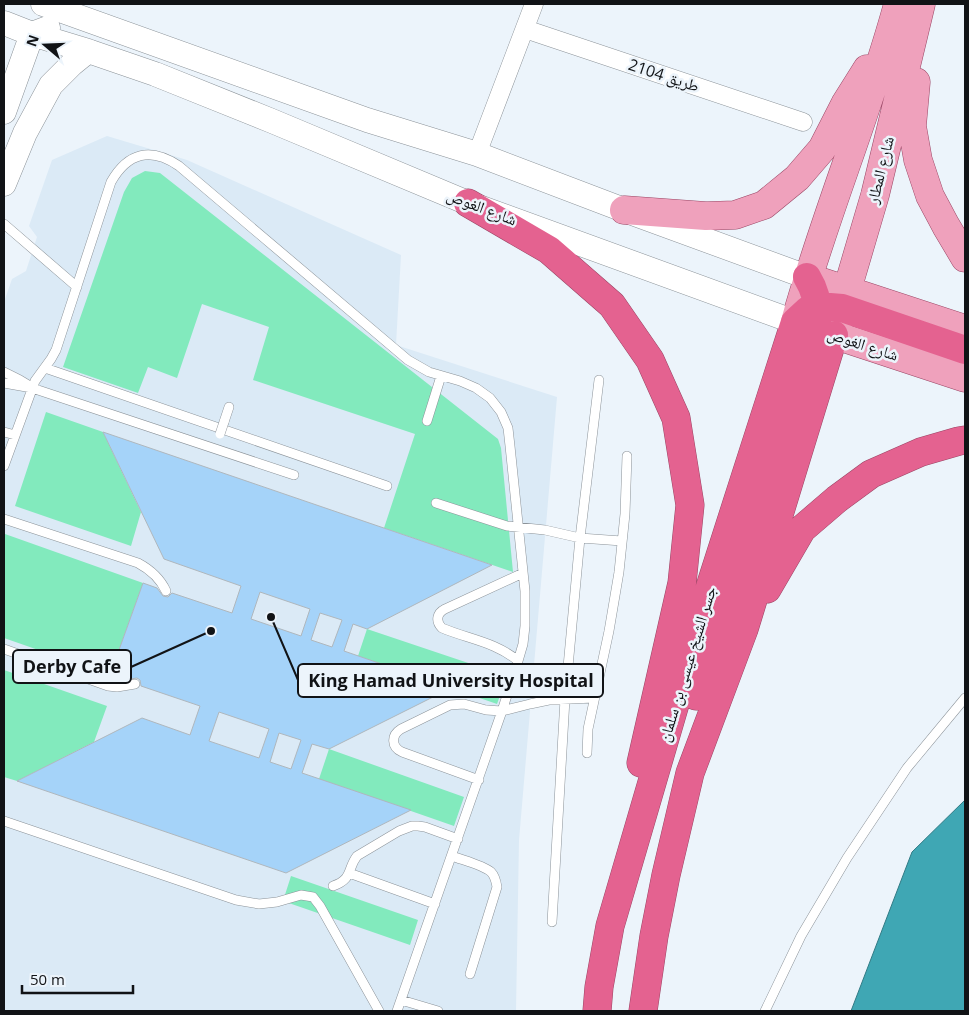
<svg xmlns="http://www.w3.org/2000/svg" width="969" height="1015" font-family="'Open Sans','Noto Naskh Arabic',sans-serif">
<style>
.built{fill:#dbeaf6}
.green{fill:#82eabd}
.water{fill:#3fa7b4;stroke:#317b85}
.building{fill:#a5d3f9;stroke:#afb7bd;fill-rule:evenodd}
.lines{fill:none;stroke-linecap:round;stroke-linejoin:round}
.lane-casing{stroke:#8c9399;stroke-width:10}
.street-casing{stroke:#8c9399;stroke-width:19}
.secondary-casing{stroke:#8c9399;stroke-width:25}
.primary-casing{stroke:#9a4665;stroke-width:29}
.highway-casing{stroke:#9a4665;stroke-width:29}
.lane{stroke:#fff;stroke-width:9}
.street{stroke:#fff;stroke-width:18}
.secondary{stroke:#fff;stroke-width:24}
.primary{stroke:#efa1bc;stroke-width:28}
.highway{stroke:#e46290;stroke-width:28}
.lane-bridge-casing{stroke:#8c9399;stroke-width:10;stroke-linecap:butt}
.lane-bridge{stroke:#fff;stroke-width:9}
.labels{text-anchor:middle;stroke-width:5;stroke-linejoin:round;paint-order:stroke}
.street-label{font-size:16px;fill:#111316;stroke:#ecf4fb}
.leader{fill:none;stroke:#111316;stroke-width:2}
.callout-dot{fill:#111316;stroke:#ecf4fb;stroke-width:2}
.callout{fill:#ecf4fb;stroke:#111316;stroke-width:2}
.callout-label{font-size:18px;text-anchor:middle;font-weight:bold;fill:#111316}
</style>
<rect width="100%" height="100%" fill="#ecf4fb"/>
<path class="built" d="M 107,136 L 187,160 L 401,255 L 396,345 L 557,397 L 519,840 L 516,1011 L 4,1011 L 4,302 L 12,279 L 26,271 L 37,237 L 29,226 L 52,160 Z"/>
<path class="green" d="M 145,171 L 160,173 L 498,439 L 501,448 L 513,572 L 384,528 L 415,434 L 253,380 L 269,327 L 202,304 L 177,378 L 148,367 L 138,393 L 63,367 L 124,192 L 132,178 Z
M 46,412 L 103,432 L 141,512 L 131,546 L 15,506 Z
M 5,534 L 143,583 L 110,675 L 4,638 L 4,538 Z
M 367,629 L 507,676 L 497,704 L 358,656 Z
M 4,670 L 107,706 L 94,742 L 17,781 L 4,777 Z
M 329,749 L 464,797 L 454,826 L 319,779 Z
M 291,876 L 418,920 L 410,945 L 283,901 Z"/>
<path class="water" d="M 965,800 L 965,1011 L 851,1011 L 912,852 Z"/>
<path class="building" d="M 103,432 L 492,565 L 367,629 L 353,624 L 344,651 L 451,688 L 329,749 L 312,744 L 302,773 L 411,810 L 286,873 L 17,781 L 142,718 L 190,735 L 200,706 L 141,686 L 140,680 L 137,678 L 123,680 L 110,675 L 143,583 L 157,588 L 163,596 L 168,597 L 172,593 L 232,613 L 241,586 L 164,559 ZM 260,592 L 310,609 L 301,636 L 251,619 ZM 320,613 L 342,620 L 332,647 L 311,640 ZM 219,712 L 269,729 L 259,758 L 209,741 ZM 279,733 L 301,740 L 291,769 L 270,762 Z"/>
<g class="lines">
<defs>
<path id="lane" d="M 4,224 L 77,287
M 45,368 L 387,486
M 4,372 L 20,380 L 30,386
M 4,383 L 32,388 L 294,475
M 427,421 L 441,376
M 224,422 L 229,407
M 4,432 L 15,435
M 4,466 L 35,381 L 51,359 L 56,350 L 111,182 C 128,152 151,147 179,166 L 408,360 L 429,372 L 460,381 L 476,388 L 490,398 L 501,412 L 508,428 L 510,446 L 525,591 L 525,626 L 523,644 L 518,661 L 502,711 L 397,1011
M 436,503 L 507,526 L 545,530 L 580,538 L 622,541
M 4,519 L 138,563 C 151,570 160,578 166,591
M 4,649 L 108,686 L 117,687 L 135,684
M 518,661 C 496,642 468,639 442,628 C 435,621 437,613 445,609 L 523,573
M 587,753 L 588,729 L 609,631 L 619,572 L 625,514 L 627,456
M 479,780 L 402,752 C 391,747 391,735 401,729 L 450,705 L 464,704 L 486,710 L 502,711 L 530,704 L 549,700 L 594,698
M 4,821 L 236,900 L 259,904 L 277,902 L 301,895 L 313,897 L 320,906 L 379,1011
M 452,856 C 462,860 483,865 491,872 C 495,876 496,881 497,887 L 470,974
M 349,873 L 435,904
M 333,886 C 353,879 347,869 357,856 L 399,831 L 412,826 L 418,826 L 425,827 L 458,839
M 552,922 L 565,699 L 580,538 L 599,380
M 401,1000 L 438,1011
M 765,1011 L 801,936 L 847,858 L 907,768 L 965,698"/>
<path id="street" d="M 525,29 L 803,122
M 477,154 L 534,4"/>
<path id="secondary" d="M 43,4 L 367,120 L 477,154 L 624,210 L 807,277
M 4,23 L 32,34 L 88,51 L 155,74 L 272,121 L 468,203 L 795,322
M 4,112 L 32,34 L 48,28
M 4,184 L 25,133 L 51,85 L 72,64 L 88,51"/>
<path id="primary" d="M 898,4 C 869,111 825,214 795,322 L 965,378
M 916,82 L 912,126 L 918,160 L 930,196 L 946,226 L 965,258
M 624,210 L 706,216 L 735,215 L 764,205 L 797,178 L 822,149 L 845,104 L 867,69
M 807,277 L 965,329
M 835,331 L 875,195 L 921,4"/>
<path id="highway" d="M 468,203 L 549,250 L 612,305 L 650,360 L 676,418 L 690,505 L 682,583 L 641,763
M 767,589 L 802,529 L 837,499 L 871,474 L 921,452 L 959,441 L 965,440
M 696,696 L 818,316 C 818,301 815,290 807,277
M 597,1011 L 599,987 L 610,926 L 701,615 L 795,322 L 808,310 L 818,306 L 842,308 L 965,350
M 643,1011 L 654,936 L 666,875 L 690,773 L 744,629 L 834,335"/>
</defs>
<use href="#lane" class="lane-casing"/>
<use href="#street" class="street-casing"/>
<use href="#secondary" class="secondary-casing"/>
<use href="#primary" class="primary-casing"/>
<use href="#highway" class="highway-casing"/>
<use href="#lane" class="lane"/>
<use href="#street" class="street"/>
<use href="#secondary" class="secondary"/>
<use href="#primary" class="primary"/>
<use href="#highway" class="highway"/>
<defs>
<path id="lane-bridge" d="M 220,434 L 224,422"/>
</defs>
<use href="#lane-bridge" class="lane-bridge-casing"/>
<use href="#lane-bridge" class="lane-bridge"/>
</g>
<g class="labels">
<g class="street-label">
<text transform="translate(664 75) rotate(18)" y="6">طريق 2104</text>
<text transform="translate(880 170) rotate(-76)" y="6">شارع المطار</text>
<text transform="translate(482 207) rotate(21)" y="6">شارع الغوص</text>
<text transform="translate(863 344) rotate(18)" y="6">شارع الغوص</text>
<text transform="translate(687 664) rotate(-73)" y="6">جسر الشيخ عيسى بن سلمان</text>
</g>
</g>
<path class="leader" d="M211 631L131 667M271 617L298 680"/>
<g class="callout-dot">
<circle cx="211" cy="631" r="5"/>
<circle cx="271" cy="617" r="5"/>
</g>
<g class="callout">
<rect x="13" y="650" width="118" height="33" rx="5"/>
<rect x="298" y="664" width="305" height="33" rx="5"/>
</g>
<g class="callout-label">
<text x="72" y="673">Derby Cafe</text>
<text x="451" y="687">King Hamad University Hospital</text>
</g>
<rect width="969" height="1015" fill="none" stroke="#111316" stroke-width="10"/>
<g transform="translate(45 45) rotate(289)" stroke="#ecf4fb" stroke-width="4" paint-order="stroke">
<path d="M0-4L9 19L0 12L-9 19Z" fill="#111316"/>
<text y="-8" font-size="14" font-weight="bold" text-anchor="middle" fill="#111316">N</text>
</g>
<path d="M22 985v8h111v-8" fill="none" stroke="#111316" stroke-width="2.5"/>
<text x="30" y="985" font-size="15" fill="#111316" stroke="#ecf4fb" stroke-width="4" paint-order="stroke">50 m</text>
</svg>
